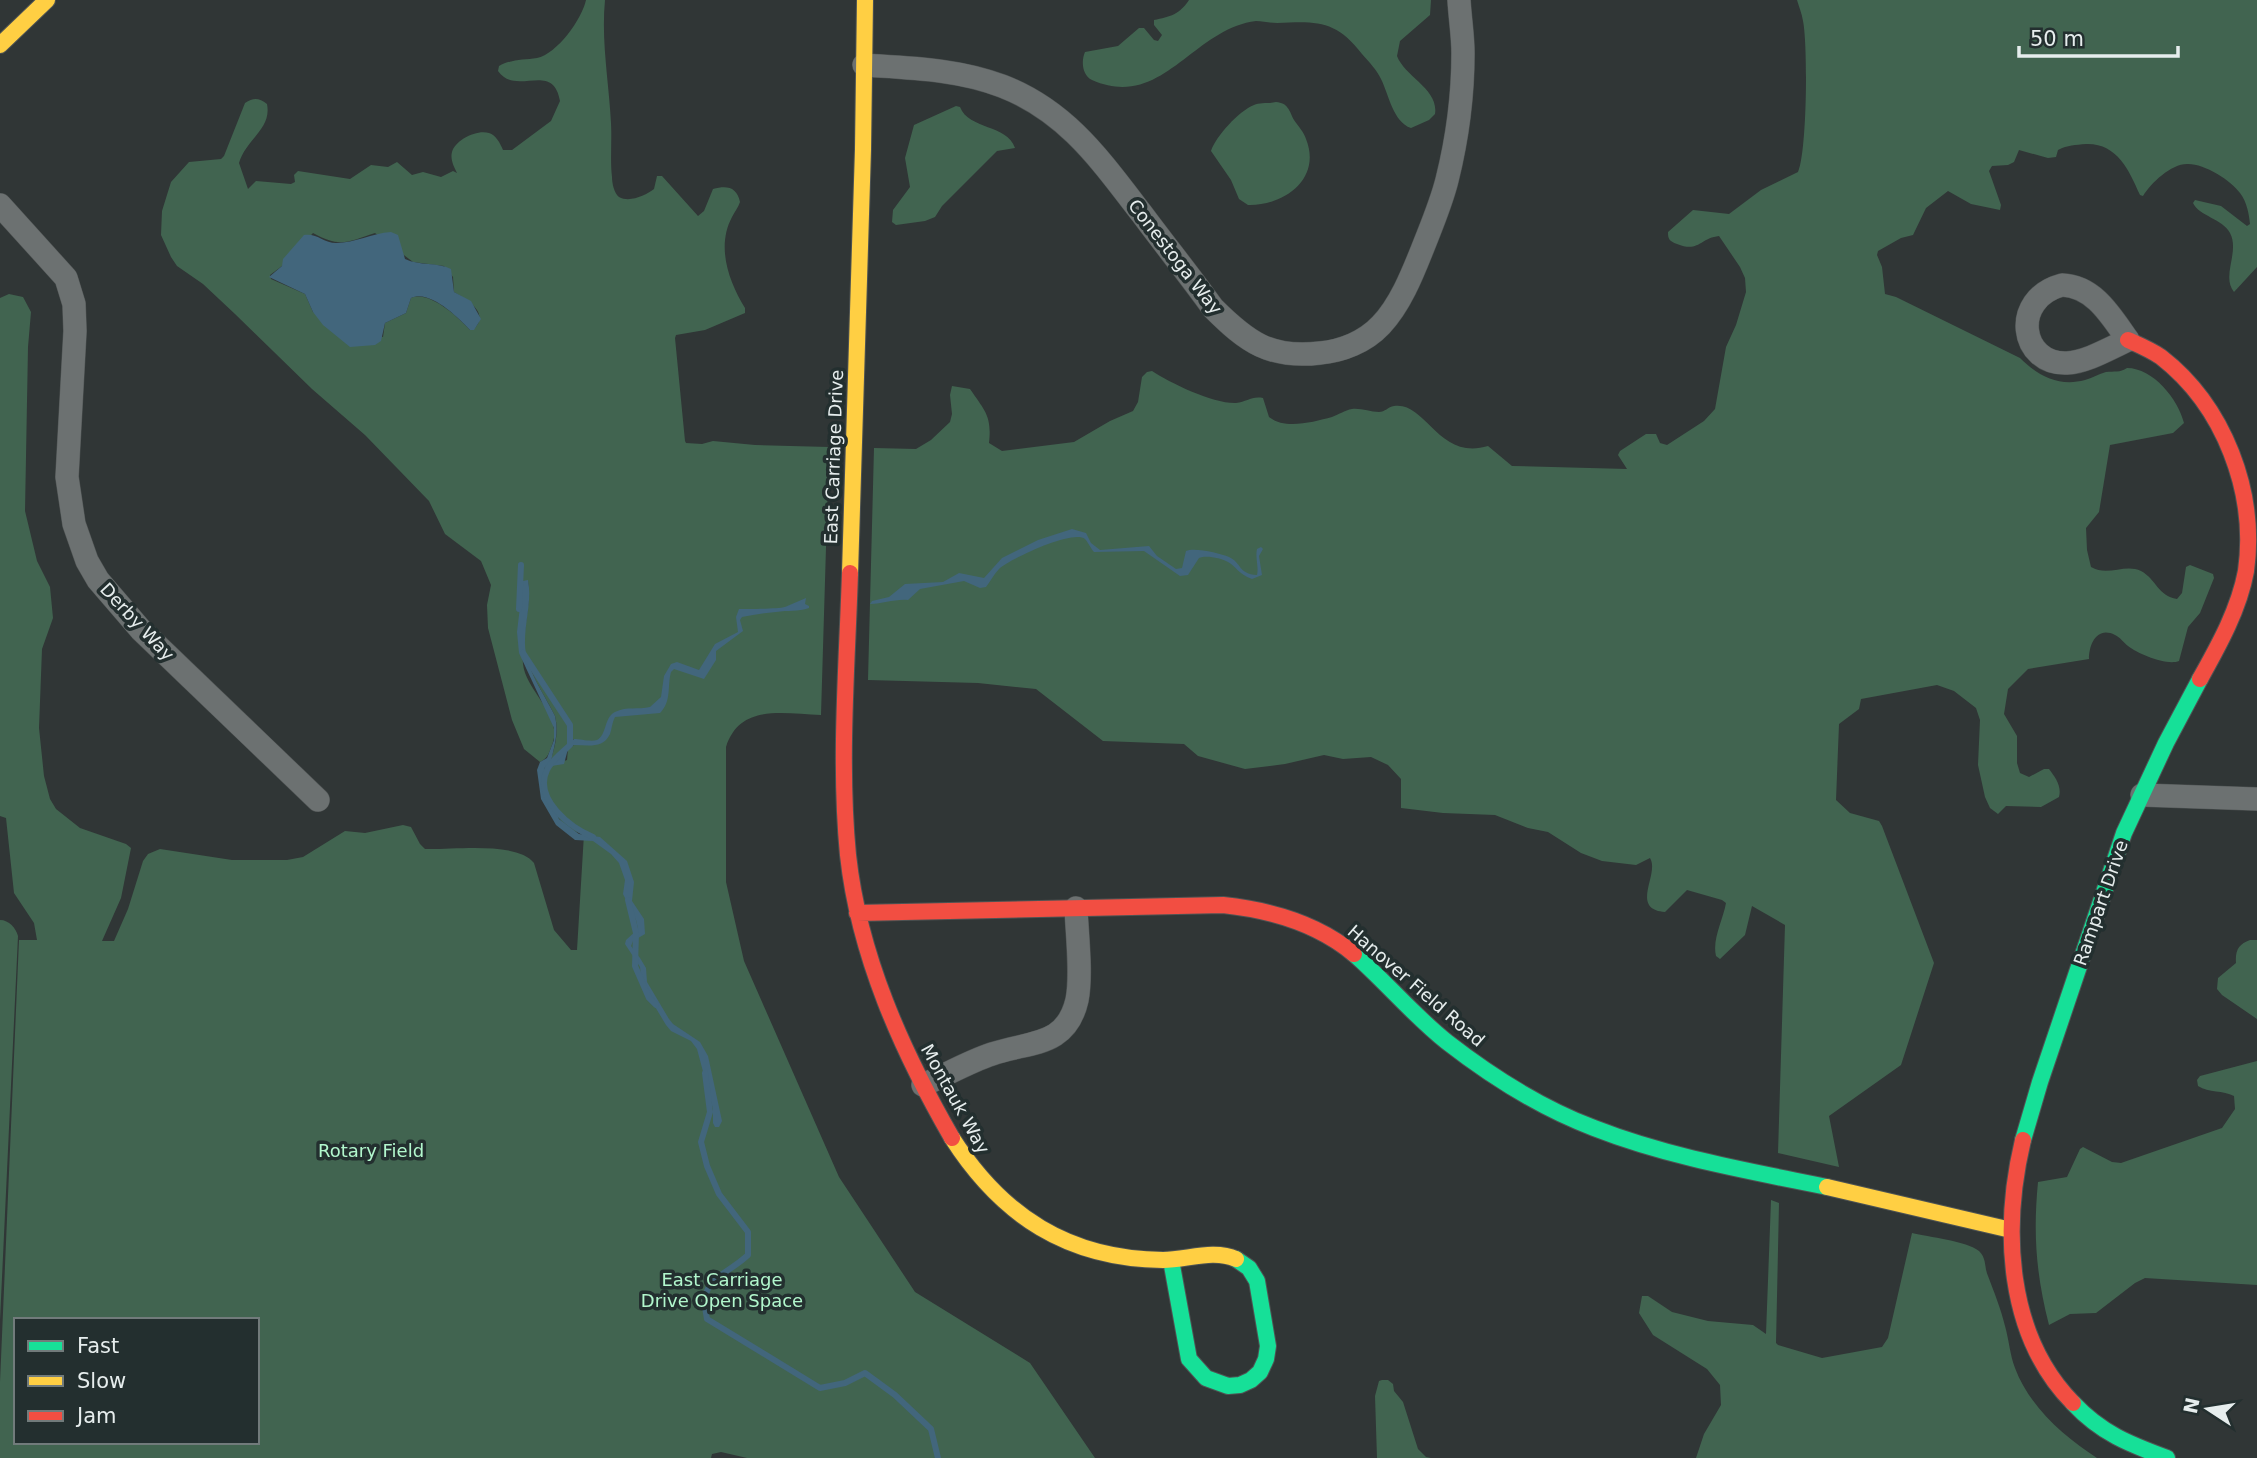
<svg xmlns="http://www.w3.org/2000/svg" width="2257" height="1458" font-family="'DejaVu Sans',sans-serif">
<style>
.green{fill:#416450;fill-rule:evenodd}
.water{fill:#42667c}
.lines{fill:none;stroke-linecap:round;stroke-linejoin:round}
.stream{stroke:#42667c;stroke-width:6}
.street-casing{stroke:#4e5353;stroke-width:24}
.fast-casing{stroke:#4e5353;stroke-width:18}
.slow-casing{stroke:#4e5353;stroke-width:18}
.jam-casing{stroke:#4e5353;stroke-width:18}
.street{stroke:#6c7171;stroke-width:23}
.fast{stroke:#16e098;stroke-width:16}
.slow{stroke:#ffcf43;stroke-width:16}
.jam{stroke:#f24e42;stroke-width:16}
.labels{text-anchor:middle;stroke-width:7;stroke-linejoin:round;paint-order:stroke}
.street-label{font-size:18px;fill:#e6eded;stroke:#232f2f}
.park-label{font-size:18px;fill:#b2f7cd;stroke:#232f2f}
</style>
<rect width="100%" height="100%" fill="#303636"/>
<path class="green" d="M 586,0 L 605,0 C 601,42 609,82 611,123 C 612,141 610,160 612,177 C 612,183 614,193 619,197 C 630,203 646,195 654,189 L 657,176 L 662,176 L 698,216 L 704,211 L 713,189 C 727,185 737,187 740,202 C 738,208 735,211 732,217 C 716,247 729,282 745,308 L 745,313 L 705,330 L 676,335 L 675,338 L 685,441 L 686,443 L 702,444 L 713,441 L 755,445 L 829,447 L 821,715 C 784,714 740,703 726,747 L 726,882 L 744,961 L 839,1177 L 915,1292 L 1030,1363 L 1095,1458 L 747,1458 L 721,1452 L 712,1454 L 711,1458 L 0,1458 L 0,1382 L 19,940 L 37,940 L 34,923 L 14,893 L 6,818 L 0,816 L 0,298 L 9,294 L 23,297 L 31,312 L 28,347 L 25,511 L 37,561 L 50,587 L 53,618 L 42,649 L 39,728 L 44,776 L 50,799 L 56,809 L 80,828 L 126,844 L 131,848 L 121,898 L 102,941 L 114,941 L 128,909 L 143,861 L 148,854 L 160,849 L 232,860 L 287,860 L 303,857 L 345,831 L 365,833 L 403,825 L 411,827 L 420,844 L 425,849 C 453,850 517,841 534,863 L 554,930 L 571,950 L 577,950 L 584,834 C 556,829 541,793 545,767 L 567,760 L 568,749 L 574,745 L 589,745 L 574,739 L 566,746 L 557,761 L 550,763 C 555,746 559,733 555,716 C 544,693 524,667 524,641 C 525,621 531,601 528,581 C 526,604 521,642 523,664 C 526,692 564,715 552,745 C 549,753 548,758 540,762 L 524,749 L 512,720 L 488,628 L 487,605 L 491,585 L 481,561 L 445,534 L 429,501 L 365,435 L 312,389 L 235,314 L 203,284 L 177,266 L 171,257 L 161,235 L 162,211 L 171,182 L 189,162 L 221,159 L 224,156 L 245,103 C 254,97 259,98 267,104 C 272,129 246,139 239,163 L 248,189 L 256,181 L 291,184 L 295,182 L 294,175 L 298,171 L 350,179 L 371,165 L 388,167 L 397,162 L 412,175 L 423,172 L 441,177 L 453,171 L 457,173 C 454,167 450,159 452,152 C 455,140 477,129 489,133 C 496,135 500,143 503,150 L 512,150 L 551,121 L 560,101 C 553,60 516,97 498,71 L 499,66 C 511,59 524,60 537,58 C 557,54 582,19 586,0 ZM 313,233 C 340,248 348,242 375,233 L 413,262 L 444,266 L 453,277 L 454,292 C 468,300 490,313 474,329 L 470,330 C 458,317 429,290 411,298 L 406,313 L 385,323 L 383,337 L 313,312 L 305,294 L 271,279 L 270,275 L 282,266 ZM 16,1320 L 257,1320 L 257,1442 L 16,1442 Z
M 1189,0 L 1431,0 L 1430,15 L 1400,41 L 1397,56 C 1405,77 1439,89 1435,114 L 1429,120 L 1411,128 C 1393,122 1389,95 1381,79 C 1377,70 1369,62 1362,54 C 1336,20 1317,21 1277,23 C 1270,23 1263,21 1256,21 C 1192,29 1162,111 1092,80 C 1082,75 1081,61 1085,52 L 1118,46 L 1139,28 L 1144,28 L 1154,40 L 1158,41 L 1162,35 L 1154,25 L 1154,20 C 1170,17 1180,14 1189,0 Z
M 1797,0 L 2257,0 L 2257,267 L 2234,292 C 2221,276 2240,252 2230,233 C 2223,219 2199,216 2193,203 L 2195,200 L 2221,206 L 2247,226 L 2250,224 C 2249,214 2247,202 2240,193 C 2231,180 2203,163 2187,164 C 2171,164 2151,183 2143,196 L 2140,195 C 2129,170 2117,143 2086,144 C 2075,145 2068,145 2058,150 L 2056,157 L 2048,158 L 2019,150 L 2014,162 L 2008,165 L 1992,166 L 1989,171 L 2001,205 L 2000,210 L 1971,204 L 1948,191 L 1926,208 L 1913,235 L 1901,238 L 1878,251 L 1877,255 L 1882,267 L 1885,294 L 1896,297 L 2020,358 C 2038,376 2059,387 2085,380 C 2092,378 2099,374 2106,372 C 2114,371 2120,373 2127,368 C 2153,368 2178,399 2184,423 L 2173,433 L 2110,445 L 2099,512 L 2086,528 L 2087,550 L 2091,567 C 2108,577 2125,563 2141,571 C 2156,579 2158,596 2177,599 L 2182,593 L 2186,567 L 2190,565 L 2213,574 L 2214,578 L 2200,613 L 2188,627 L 2179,661 C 2167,666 2138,654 2128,646 C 2124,643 2120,637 2115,635 C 2097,626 2089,644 2089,659 L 2028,669 L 2008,689 L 2004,714 L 2017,736 L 2017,763 L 2020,773 L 2029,777 L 2044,769 L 2049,769 C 2055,777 2062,786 2059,797 L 2041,807 L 2006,806 L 1998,814 L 1990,808 L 1985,797 L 1978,765 L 1980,720 L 1976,708 L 1954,691 L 1937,685 L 1861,699 L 1859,709 L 1839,724 L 1836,800 L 1850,813 L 1879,821 L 1882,826 L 1934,963 L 1901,1065 L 1829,1116 L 1839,1167 L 1778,1153 L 1785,925 L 1752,906 L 1745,935 L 1720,959 L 1716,956 C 1712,939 1723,920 1726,903 L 1722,900 L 1687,890 L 1665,912 C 1629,909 1660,874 1650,858 L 1636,865 L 1602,861 L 1581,853 L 1548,832 L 1528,828 L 1495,815 L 1443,813 L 1401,808 L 1401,779 L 1388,765 L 1371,757 L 1343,759 L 1324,755 L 1285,764 L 1245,769 L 1198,756 L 1184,744 L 1103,741 L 1036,689 L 978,683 L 868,680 L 874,448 L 916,449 L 931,440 L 950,422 L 952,414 L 950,395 L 952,386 L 970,389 C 985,411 992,416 989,443 L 1002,451 L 1074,442 L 1110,421 L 1133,411 L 1138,402 L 1142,377 L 1147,372 L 1152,371 C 1170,383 1214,404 1236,403 C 1247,402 1251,396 1263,398 L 1269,417 C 1285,430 1313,422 1332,417 C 1338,415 1345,410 1352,409 C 1361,408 1370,412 1379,412 C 1385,412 1388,407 1394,406 C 1426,401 1438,461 1488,446 L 1512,466 L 1627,469 L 1618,455 L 1620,451 L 1646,434 L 1656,434 L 1660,443 L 1667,445 L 1704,421 L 1715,409 L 1726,347 L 1736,325 L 1746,292 L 1745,278 L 1740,267 L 1719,236 C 1700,238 1699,253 1677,244 C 1669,241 1668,239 1668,232 L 1693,210 L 1729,214 L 1761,190 L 1798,172 C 1807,152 1808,45 1803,21 C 1802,14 1799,7 1797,0 Z
M 1276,102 C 1288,103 1289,110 1294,120 C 1298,126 1304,132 1306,139 C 1322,179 1284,206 1248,205 L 1239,199 L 1231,180 L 1211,151 C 1216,136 1239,111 1254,105 C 1260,102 1269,104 1276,102 Z
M 956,106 L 960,107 C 969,130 1007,124 1015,148 L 997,151 L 942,206 L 935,217 L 925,221 L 896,225 L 892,222 L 893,210 L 910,187 L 905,158 L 914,125 Z
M 0,920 C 9,920 16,928 18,936 L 0,1320 Z
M 2250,940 L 2257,940 L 2257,1019 L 2222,995 L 2217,989 L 2218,978 L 2236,963 C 2235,950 2239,944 2250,940 Z
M 2257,1061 L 2257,1285 L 2145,1278 L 2135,1283 L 2096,1313 L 2070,1314 L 2049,1325 C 2036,1274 2033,1234 2038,1182 L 2067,1177 L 2080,1149 L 2083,1147 L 2112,1162 L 2121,1163 L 2222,1128 L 2235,1109 L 2234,1096 C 2223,1090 2209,1093 2198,1086 L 2197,1080 L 2200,1076 Z
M 1771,1200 L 1779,1203 L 1776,1343 L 1778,1345 L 1822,1358 L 1882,1347 L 1888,1338 L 1912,1233 C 1928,1237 1967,1241 1979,1251 C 1987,1259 1984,1267 1988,1276 C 1994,1292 2001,1309 2005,1326 C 2009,1340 2010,1355 2015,1368 C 2029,1406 2064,1437 2097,1458 L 1696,1458 L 1704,1434 L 1721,1405 L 1720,1385 L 1707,1369 L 1653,1335 L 1639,1313 L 1642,1296 L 1648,1296 L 1672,1312 L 1708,1321 L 1753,1325 L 1766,1334 Z
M 1382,1380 L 1388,1380 L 1393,1384 L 1394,1391 L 1403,1402 L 1418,1449 L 1426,1457 L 1431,1458 L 1377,1458 L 1375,1396 L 1379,1381 Z"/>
<path class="water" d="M 391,232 L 398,235 L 405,259 C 420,266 437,262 451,269 L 454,292 L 471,301 L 481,319 L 474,330 L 470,330 C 458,317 429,289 411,298 L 406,313 L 385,323 L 381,341 L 375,345 L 350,347 L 323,325 L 313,312 L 305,294 L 269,277 L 282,266 L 283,259 L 304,235 C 317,233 324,243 336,243 C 355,243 372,233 391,232 Z
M 1072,529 L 1086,533 L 1091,543 L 1100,550 L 1149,546 L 1157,556 L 1176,569 L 1182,568 L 1186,551 C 1194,547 1220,553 1229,557 C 1242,563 1238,574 1257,575 C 1259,567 1255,558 1257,549 L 1261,547 L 1263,549 L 1259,556 L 1262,575 L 1252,579 C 1238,574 1236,566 1228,562 C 1221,558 1206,555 1199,558 L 1188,575 L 1180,576 L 1144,551 L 1094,552 C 1091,549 1088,542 1085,539 C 1073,529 1010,559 999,569 C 994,574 990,582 986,587 L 980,588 L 964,581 L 920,589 L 908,600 C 894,599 883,604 870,604 L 872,601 L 889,597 L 905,584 L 943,582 L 959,573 L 984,578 L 1002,558 L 1038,540 Z
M 528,580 C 532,600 525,621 525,641 C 524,667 544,693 555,716 C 559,734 554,746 551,762 L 557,761 L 566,746 L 574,739 C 580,739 591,742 597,740 C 607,735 604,717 615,712 C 627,706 638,710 650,707 L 661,697 L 664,676 L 671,664 L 677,662 L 699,670 L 715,644 L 738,632 L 736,617 L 739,609 C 747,609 778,609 785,607 C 792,604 799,601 806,598 L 805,604 L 809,606 L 809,608 C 798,612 788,610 776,612 C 764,613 753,615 742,617 L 740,620 L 743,631 L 716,651 L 716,660 L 704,679 L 674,669 L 671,672 C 667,686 672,701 660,713 L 615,717 C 612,723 612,728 610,734 C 603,749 588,745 574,745 L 568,749 L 564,764 L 545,767 L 543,780 L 559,819 L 579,834 L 600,837 L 627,861 L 634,882 L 632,901 L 644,919 L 645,934 L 633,941 L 631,946 L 640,958 L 646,968 L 647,982 L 669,1019 L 673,1024 L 700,1042 L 708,1056 L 722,1121 L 719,1127 L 715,1127 L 713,1123 L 713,1109 L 697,1049 L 691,1041 L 671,1031 L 666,1025 L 642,985 L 640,967 L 625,944 L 626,940 L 638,929 L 636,920 L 623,894 L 625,880 L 619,863 L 611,854 L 593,841 L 575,840 L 556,825 L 541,799 L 537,770 L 540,762 L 547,758 L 554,740 L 554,728 L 519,653 L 517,632 L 523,581 Z"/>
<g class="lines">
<path class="stream" d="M 519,609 L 521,565
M 523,653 L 570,725 L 570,745 C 563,752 551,761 547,770 C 533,799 571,828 593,837
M 628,900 L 636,933 L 635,966 L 649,998 L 656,1005
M 705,1073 L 710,1112 L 701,1142 L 707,1166 L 719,1194 L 748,1232 L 748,1255 C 722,1279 698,1277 707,1319 L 820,1388 L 845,1383 L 865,1373 L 895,1395 L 931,1429 L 938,1458"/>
<defs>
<path id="street" d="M 864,65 C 910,68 958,69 1002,86 C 1067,111 1101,161 1142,214 C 1165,245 1190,276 1213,308 C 1247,342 1270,359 1320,353 C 1342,351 1365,342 1381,325 C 1400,305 1412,275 1422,250 C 1431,227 1441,204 1447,180 C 1457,140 1463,95 1463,53 C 1463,36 1460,18 1459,0
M 0,205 L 66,278 L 74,304 L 75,331 L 67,477 L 74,524 L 87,561 L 98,580 L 141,630 L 318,800
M 2062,285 C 2094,286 2111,316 2128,340 C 2110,348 2087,362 2067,363 C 2020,365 2010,299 2062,285 Z
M 2142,795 L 2257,799
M 923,1085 C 946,1075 968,1062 992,1054 C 1029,1041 1066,1048 1077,1000 C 1082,975 1077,934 1076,908"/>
<path id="fast" d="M 1354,954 C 1386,982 1413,1015 1447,1042 C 1492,1077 1541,1108 1594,1128 C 1668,1157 1749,1171 1827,1187
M 2023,1140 L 2040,1082 L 2124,833 L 2166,743 L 2200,679
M 1171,1260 L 1189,1359 L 1206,1378 L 1228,1386 L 1240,1385 L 1251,1380 L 1260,1372 L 1266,1359 L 1268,1346 L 1257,1281 L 1249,1268 L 1236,1259
M 2073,1403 C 2101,1433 2129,1444 2167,1458"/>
<path id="slow" d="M 0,45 L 47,0
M 850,573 L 863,149 L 865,0
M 952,1138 C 1002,1216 1068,1259 1163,1260 C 1187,1260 1213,1249 1236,1259
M 1827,1187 L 2011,1230"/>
<path id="jam" d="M 2128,340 C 2139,345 2151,350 2161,357 C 2224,406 2257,492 2246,571 C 2239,609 2219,645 2200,679
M 850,573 C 847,666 839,762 848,855 C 859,956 902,1051 952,1138
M 857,913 L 1223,905 C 1270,910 1317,923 1354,954
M 2023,1140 C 2002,1228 2006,1335 2073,1403"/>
</defs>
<use href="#street" class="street-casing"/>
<use href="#fast" class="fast-casing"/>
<use href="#slow" class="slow-casing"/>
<use href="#jam" class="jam-casing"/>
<use href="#street" class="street"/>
<use href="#fast" class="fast"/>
<use href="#slow" class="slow"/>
<use href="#jam" class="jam"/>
</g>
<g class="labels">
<g class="street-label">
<text transform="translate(1175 257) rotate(52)" y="6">Conestoga Way</text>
<text transform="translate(834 457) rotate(-88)" y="6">East Carriage Drive</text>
<text transform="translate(137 622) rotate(47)" y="6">Derby Way</text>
<text transform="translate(2101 903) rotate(-71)" y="6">Rampart Drive</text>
<text transform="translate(1416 986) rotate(41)" y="6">Hanover Field Road</text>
<text transform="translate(955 1099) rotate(61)" y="6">Montauk Way</text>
</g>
<g class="park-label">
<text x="371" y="1157">Rotary Field</text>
<text x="722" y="1286">East Carriage<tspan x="722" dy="21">Drive Open Space</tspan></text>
</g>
</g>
<rect x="14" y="1318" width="245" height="126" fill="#232f2f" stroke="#717b7b" stroke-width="2"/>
<rect x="28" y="1341" width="35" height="10" fill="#16e098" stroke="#717b7b" stroke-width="2"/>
<text x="77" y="1353" font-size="21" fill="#e6eded">Fast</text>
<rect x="28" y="1376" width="35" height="10" fill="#ffcf43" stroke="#717b7b" stroke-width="2"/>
<text x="77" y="1388" font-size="21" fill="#e6eded">Slow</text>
<rect x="28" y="1411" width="35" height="10" fill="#f24e42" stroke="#717b7b" stroke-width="2"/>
<text x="77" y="1423" font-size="21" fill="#e6eded">Jam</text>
<g transform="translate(2208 1409) rotate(282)" stroke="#232f2f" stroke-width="5" paint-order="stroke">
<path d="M0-5L12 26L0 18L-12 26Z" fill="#e6eded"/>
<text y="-10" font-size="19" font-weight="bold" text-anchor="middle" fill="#e6eded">N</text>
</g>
<path d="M2019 46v10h159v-10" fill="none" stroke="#e6eded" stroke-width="3.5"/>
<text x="2030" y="46" font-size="21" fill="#e6eded" stroke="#232f2f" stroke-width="5" paint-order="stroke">50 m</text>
</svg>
